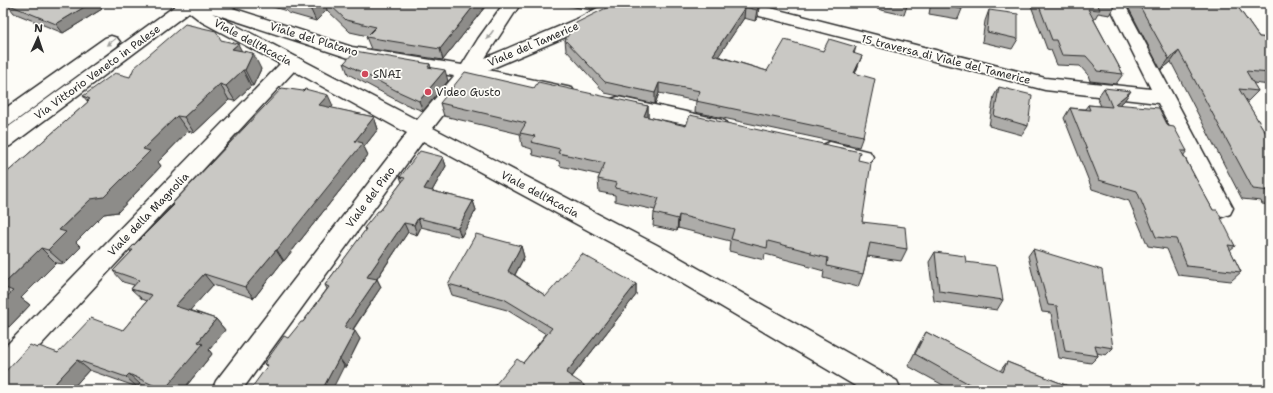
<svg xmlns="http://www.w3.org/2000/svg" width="1273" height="393" font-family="'Shantell Sans',sans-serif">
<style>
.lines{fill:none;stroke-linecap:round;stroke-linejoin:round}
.minor-casing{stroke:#2b2b2b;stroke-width:3}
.minor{fill:#fdfcf7;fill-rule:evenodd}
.wall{fill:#adaca9;stroke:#2b2b2b}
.shaded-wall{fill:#8d8c89;stroke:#2b2b2b}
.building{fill:#c9c8c4;stroke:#2b2b2b}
.oneway{fill:#9e9e9b}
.poi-dot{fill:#d1495b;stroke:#fdfcf7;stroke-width:1.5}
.labels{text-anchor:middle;stroke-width:3.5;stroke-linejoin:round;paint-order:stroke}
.street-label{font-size:11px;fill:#2b2b2b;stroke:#fdfcf7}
.poi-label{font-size:11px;fill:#2b2b2b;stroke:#fdfcf7;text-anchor:start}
</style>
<rect width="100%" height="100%" fill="#fdfcf7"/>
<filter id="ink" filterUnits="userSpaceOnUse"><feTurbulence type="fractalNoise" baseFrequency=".025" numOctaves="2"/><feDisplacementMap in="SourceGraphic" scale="8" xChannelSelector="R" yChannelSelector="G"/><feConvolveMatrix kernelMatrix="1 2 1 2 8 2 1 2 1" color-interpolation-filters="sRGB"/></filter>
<g filter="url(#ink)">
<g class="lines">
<defs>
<path id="minor" d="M 179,3 L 214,3 L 223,5 L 352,47 L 462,65 L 478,39 L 504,3 L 521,3 L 485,58 L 577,19 L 607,3 L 628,3 L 626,7 L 589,27 L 488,70 L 572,88 L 575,93 L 572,98 L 565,99 L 471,79 L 433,128 L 657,245 L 897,381 L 901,390 L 862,390 L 641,259 L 423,141 L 242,390 L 212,390 L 216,381 L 407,133 L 294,71 L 13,375 L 3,378 L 3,349 L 280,64 L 202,22 L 189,12 L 10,146 L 3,148 L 3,131 ZM 212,13 L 349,58 L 454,76 L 417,120 Z
M 723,3 L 751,3 L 1045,78 L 1151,89 L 1108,3 L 1124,3 L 1233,208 L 1230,214 L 1222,217 L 1214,214 L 1158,103 L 1045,90 L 725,7 Z
M 111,36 L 117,38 L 120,42 L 117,46 L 10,125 L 3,127 L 3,110 L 105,38 Z
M 618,97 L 718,119 L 725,121 L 728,126 L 725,131 L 718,133 L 611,109 L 608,104 L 611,99 Z
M 830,142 L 870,152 L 873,157 L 870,162 L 863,165 L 823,155 L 820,150 L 823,145 Z"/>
</defs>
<use href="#minor" class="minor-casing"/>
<use href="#minor" class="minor"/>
</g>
<path class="wall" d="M 259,3 L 488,3 L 443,60 L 371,49 L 366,37 L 368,36 L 350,32 L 327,10 L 316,21 L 288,13 L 287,11 Z
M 554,3 L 604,3 L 590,10 Z
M 616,3 L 759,6 L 758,17 L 755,21 L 744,18 L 718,56 L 767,71 L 823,51 L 856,47 L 854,54 L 858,66 L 855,74 L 863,136 L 859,147 L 695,112 L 696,101 L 659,93 L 655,104 L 605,93 L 566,50 L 565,40 Z
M 757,3 L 765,3 L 764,5 Z
M 879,3 L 908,3 L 904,15 L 877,9 Z
M 931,3 L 963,3 L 962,9 L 958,19 L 929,14 Z
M 1030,3 L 1115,3 L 1116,5 L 1110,15 L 1098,13 L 1094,20 L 1123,74 L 1116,84 L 1090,81 L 1088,75 L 1080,66 L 1057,65 L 1051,50 L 1047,49 Z
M 1128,3 L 1235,3 L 1259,37 L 1270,38 L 1270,85 L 1253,83 L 1258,91 L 1248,101 L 1246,101 L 1267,135 L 1270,135 L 1270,205 L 1262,204 L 1261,201 L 1242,199 L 1171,62 L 1161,70 L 1127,5 Z
M 7,4 L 102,9 L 63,33 L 14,13 Z
M 989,10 L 1018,39 L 1012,49 L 982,42 L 985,21 Z
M 222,41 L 242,51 L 261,69 L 253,86 L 251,86 L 235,101 L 229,100 L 194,133 L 188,131 L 158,162 L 161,166 L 118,212 L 104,214 L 76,242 L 81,247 L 64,264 L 56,263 L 21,298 L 30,305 L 9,327 L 3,325 L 3,176 L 88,102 L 83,96 Z
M 344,63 L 430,64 L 431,68 L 448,81 L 423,111 L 400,102 L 348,74 Z
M 999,87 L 1028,126 L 1022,135 L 989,126 L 994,96 Z
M 534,88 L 648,106 L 648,117 L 858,160 L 862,222 L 907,249 L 901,261 L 867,256 L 863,274 L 858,287 L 823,278 L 824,271 L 806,266 L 807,265 L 765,254 L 764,260 L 729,251 L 730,241 L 678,228 L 677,231 L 653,226 L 654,213 L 655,210 L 615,201 L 615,195 L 599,192 L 598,179 L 600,175 L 560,166 L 559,161 L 533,155 L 532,149 L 522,146 L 520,134 L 444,116 L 440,103 Z
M 1104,88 L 1124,101 L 1120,104 L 1168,126 L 1187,151 L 1183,156 L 1213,210 L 1235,246 L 1230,250 L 1241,272 L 1231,281 L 1178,275 L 1167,249 L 1148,246 L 1129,201 L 1092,189 L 1064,118 L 1070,108 L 1085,109 L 1088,105 L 1101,106 L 1097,98 Z
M 333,106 L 331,108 L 374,117 L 378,129 L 364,147 L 368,155 L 284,261 L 283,261 L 254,298 L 213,285 L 190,310 L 216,319 L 225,330 L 209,350 L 212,354 L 183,390 L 155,390 L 140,384 L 137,387 L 89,370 L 71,390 L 7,390 L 3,387 L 3,374 L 37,348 L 58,353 L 123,330 L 147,301 L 142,299 L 131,289 L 134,285 L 123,282 L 113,271 L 131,252 L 129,250 L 173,205 L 172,204 Z
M 443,157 L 446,166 L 432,191 L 473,201 L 476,210 L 461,237 L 421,227 L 417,235 L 408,232 L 377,279 L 381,287 L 353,330 L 360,339 L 346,367 L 267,367 L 264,364 L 303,322 L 327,289 L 325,285 L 365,231 L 364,228 L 380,211 L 402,182 L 400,177 Z
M 521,246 L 524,257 L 515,275 L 546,296 L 636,284 L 636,295 L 572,377 L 585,390 L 497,390 L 495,385 L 523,363 L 546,334 L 507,310 L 452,295 L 448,284 Z
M 1033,249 L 1113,348 L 1106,355 L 1097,353 L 1098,356 L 1091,363 L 1059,358 L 1051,313 L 1042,312 L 1028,256 Z
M 935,252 L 1003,300 L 997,310 L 934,301 L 929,262 Z
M 926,332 L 1000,371 L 1007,362 L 1078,390 L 952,390 L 908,366 L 919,344 Z"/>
<path class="shaded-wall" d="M 91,3 L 98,3 L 102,9 L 63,33 L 56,24 Z
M 318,3 L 325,3 L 327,10 L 316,21 L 311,10 Z
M 476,3 L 488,3 L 443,60 L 440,49 Z
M 590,3 L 604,3 L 590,10 Z
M 759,6 L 758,17 L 755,21 L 757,10 Z
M 745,7 L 744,18 L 712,66 L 713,55 Z
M 238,44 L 246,59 L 232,49 Z
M 1179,51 L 1171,62 L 1161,70 L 1169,59 Z
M 253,53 L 261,69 L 253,86 L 245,70 Z
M 862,56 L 858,66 L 851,84 L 854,73 Z
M 243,70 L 251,86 L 235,101 L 226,86 Z
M 445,70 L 448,81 L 423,111 L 419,101 Z
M 659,83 L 659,93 L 655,104 L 655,93 Z
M 220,84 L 229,100 L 194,133 L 184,117 Z
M 1131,91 L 1124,101 L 1108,114 L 1115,104 Z
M 328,95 L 333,106 L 324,117 L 319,105 Z
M 648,106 L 648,119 L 644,116 Z
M 177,116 L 188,131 L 158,162 L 161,166 L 118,212 L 104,214 L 76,242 L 81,247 L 64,264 L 48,250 L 59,230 Z
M 374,117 L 378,129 L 364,147 L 368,155 L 284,261 L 277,250 L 355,141 Z
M 443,157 L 446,166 L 428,198 L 424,189 Z
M 473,201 L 476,210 L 461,237 L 458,228 Z
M 679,215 L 678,228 L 677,231 L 678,219 Z
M 418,218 L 421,227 L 417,235 L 414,225 Z
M 404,223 L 408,232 L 372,286 L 367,277 Z
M 521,246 L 524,257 L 511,282 L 508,271 Z
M 41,248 L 56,263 L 21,298 L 30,305 L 9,327 L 3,323 L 3,285 Z
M 276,250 L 283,261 L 254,298 L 245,287 Z
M 204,274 L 213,285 L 185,316 L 175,306 Z
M 377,279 L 381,287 L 349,335 L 344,327 Z
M 636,284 L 636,295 L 567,383 L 566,373 Z
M 216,319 L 225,330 L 209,350 L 212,354 L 183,390 L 164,390 L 198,342 Z
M 355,331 L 360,339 L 346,367 L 340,359 Z
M 339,358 L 344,366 L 332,390 L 322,390 Z
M 77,360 L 89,370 L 71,390 L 49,390 Z
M 129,374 L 140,384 L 137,387 L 126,377 Z
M 584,385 L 585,390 L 580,390 Z"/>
<path class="building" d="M 9,3 L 91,3 L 56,24 L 7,4 Z
M 288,3 L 318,3 L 311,10 Z
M 328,3 L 476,3 L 440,49 L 366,37 L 376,27 L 346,20 Z
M 616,3 L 746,3 L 759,6 L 757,10 L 745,7 L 713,55 L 767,71 L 785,40 L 823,51 L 829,39 L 856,47 L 853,53 L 862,56 L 854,73 L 875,79 L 863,136 L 696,101 L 700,91 L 659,83 L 655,93 L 605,82 L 565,40 L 576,23 Z
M 933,3 L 963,3 L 962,9 Z
M 1038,3 L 1097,3 L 1100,10 L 1088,9 L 1123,74 L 1097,71 L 1094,65 L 1086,56 L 1062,55 L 1056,40 L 1052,40 Z
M 1098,3 L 1115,3 L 1116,5 Z
M 1138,3 L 1235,3 L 1259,37 L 1270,38 L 1270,73 L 1246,71 L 1258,91 L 1239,89 L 1267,135 L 1270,135 L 1270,191 L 1253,189 L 1179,51 L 1169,59 Z
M 989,10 L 1018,14 L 1018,39 L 987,32 Z
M 185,24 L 216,31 L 221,40 L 238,44 L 232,49 L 253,53 L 245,70 L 243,70 L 226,86 L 220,84 L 184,117 L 177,116 L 143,149 L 150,151 L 104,197 L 91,199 L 59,230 L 66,232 L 48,250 L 41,248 L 3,285 L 3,176 L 89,101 L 87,101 L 90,99 L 83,96 L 115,73 L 130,77 L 134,68 Z
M 355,51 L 430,64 L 428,67 L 445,70 L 419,101 L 397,91 L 344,63 Z
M 465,72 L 534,88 L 538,82 L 648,106 L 644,116 L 686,126 L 690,115 L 860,152 L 858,160 L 871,163 L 862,222 L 905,227 L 907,249 L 870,243 L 863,274 L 827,266 L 828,258 L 811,254 L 811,252 L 768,241 L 767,248 L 731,239 L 734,229 L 679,215 L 678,219 L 654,213 L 659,198 L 615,188 L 617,183 L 598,179 L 605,163 L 558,153 L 560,149 L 531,142 L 535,136 L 520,133 L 526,123 L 440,103 Z
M 999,87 L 1032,95 L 1028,126 L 994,116 Z
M 282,88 L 303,91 L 305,89 L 328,95 L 319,105 L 374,117 L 355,141 L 363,143 L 277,250 L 276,250 L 245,287 L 204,274 L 175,306 L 216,319 L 198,342 L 203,344 L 164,390 L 129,374 L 126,377 L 77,360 L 49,390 L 13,390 L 3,387 L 4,383 L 3,383 L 3,374 L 30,345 L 37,348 L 39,346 L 58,353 L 91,318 L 123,330 L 152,295 L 131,289 L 139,280 L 113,271 L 133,250 L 129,250 L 174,205 L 172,204 Z
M 1104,88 L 1131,91 L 1115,104 L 1159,108 L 1168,126 L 1174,127 L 1187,151 L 1181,151 L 1213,210 L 1217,210 L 1235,246 L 1228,245 L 1241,272 L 1187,266 L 1176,239 L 1156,237 L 1137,191 L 1099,180 L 1070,108 L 1090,110 L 1088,105 L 1112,107 Z
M 420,151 L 443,157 L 424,189 L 473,201 L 458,228 L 418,218 L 414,225 L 404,223 L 367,277 L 377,279 L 344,327 L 355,331 L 340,359 L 339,358 L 322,390 L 250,390 L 268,365 L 264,364 L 284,336 L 288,338 L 301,322 L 303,322 L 329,287 L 325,285 L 366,229 L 364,228 L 378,211 L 380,211 L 405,178 L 400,177 Z
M 476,234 L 521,246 L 508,271 L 546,296 L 582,254 L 636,284 L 566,373 L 584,385 L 580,390 L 502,390 L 495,385 L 517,359 L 523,363 L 552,328 L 504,299 L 448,284 Z
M 1033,249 L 1102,270 L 1113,348 L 1095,345 L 1098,356 L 1065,351 L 1057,306 L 1048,305 Z
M 935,252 L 965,256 L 966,262 L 997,266 L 1003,300 L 939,291 Z
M 3,287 L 13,291 L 3,300 Z
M 926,332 L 1003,372 L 1007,362 L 1078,390 L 980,390 L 915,354 Z"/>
<defs><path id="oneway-solid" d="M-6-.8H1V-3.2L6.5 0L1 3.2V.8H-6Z"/></defs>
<g class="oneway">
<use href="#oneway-solid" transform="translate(490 35) rotate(125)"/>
<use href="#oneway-solid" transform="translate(111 42) rotate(144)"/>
</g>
</g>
<g class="poi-dot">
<circle cx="365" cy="74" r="4"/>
<circle cx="428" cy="92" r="4"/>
</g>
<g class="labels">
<g class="street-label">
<text transform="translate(314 39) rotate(17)" y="4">Viale del Platano</text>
<text transform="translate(253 42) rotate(28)" y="4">Viale dell'Acacia</text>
<text transform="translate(533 44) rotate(-23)" y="4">Viale del Tamerice</text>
<text transform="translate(946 59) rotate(14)" y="4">15 traversa di Viale del Tamerice</text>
<text transform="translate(97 72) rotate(-36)" y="4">Via Vittorio Veneto in Palese</text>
<text transform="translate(540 194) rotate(28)" y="4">Viale dell'Acacia</text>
<text transform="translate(370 197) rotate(-53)" y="4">Viale del Pino</text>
<text transform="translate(148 214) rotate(-46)" y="4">Viale della Magnolia</text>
</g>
<g class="poi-label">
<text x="373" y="78">SNAI</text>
<text x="436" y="96">Video Gusto</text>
</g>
</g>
<rect width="1273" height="393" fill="none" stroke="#fdfcf7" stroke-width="16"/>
<rect x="8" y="8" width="1257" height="377" fill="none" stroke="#2b2b2b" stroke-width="1.5" filter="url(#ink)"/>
<g transform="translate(38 38) rotate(3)" stroke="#fdfcf7" stroke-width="3" paint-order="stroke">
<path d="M0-3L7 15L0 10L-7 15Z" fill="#2b2b2b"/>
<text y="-6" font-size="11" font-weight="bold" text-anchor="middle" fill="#2b2b2b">N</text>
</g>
</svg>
